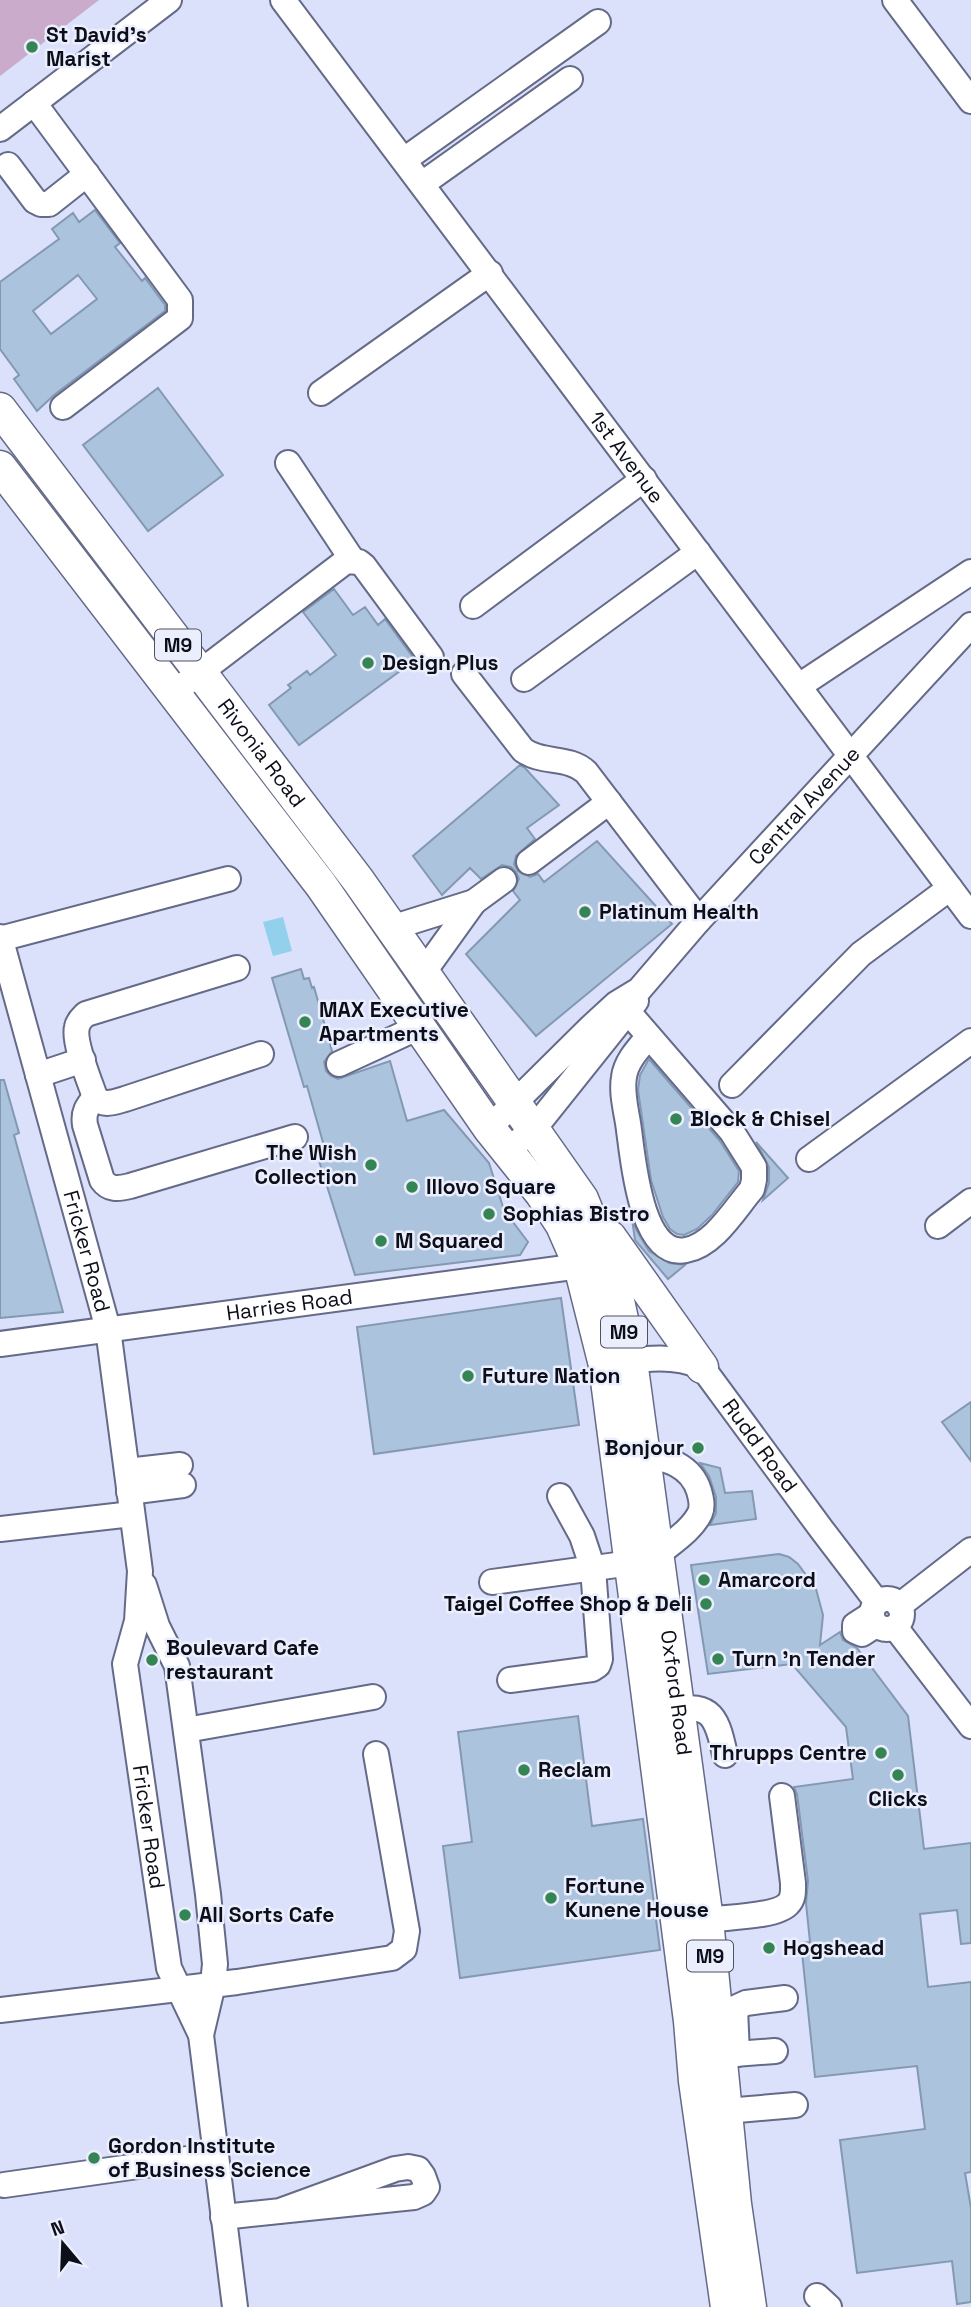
<svg xmlns="http://www.w3.org/2000/svg" width="971" height="2307" font-family="'Space Grotesk',sans-serif">
<style>
.green{fill:#caabcc}
.water{fill:#92d0ec}
.building{fill:#acc3de;stroke:#8399b3;stroke-width:2;fill-rule:evenodd}
.lines{fill:none;stroke-linecap:round;stroke-linejoin:round}
.minor-casing{stroke:#646a87;stroke-width:28}
.major-casing{stroke:#646a87;stroke-width:35}
.minor{stroke:#fff;stroke-width:24}
.major{stroke:#fff;stroke-width:32}
.poi-dot{fill:#358454;stroke:#ebeefc;stroke-width:2.5}
.labels{text-anchor:middle;stroke-width:5;stroke-linejoin:round;paint-order:stroke}
.shield{fill:#ebeefc;stroke:#4f515d;stroke-width:2}
.shield-label{font-size:19px;font-weight:bold;fill:#0c0e19}
.poi-label{font-size:21px;font-weight:bold;fill:#0c0e19;stroke:#ebeefc;text-anchor:start}
.street-label{font-size:21px;fill:#0c0e19;stroke:#ebeefc}
</style>
<rect width="100%" height="100%" fill="#dbe0fb"/>
<path class="green" d="M 0,0 L 99,0 L 0,76 Z"/>
<path class="water" d="M 283,917 L 292,951 L 273,956 L 263,922 Z"/>
<path class="building" d="M 95,210 L 120,243 L 115,247 L 142,281 L 145,278 L 165,305 L 165,311 L 54,395 L 37,411 L 14,379 L 19,375 L 0,349 L 0,282 L 59,239 L 52,229 L 73,213 L 79,222 ZM 78,275 L 97,299 L 51,334 L 33,311 Z
M 158,388 L 223,475 L 148,531 L 83,445 Z
M 334,589 L 353,615 L 365,607 L 378,625 L 385,619 L 415,660 L 299,745 L 269,705 L 291,688 L 288,685 L 307,671 L 310,675 L 336,655 L 303,612 Z
M 520,765 L 525,768 L 559,805 L 527,828 L 535,839 L 516,856 L 514,864 L 518,871 L 530,877 L 538,874 L 544,882 L 597,841 L 672,924 L 536,1036 L 466,954 L 520,900 L 513,891 L 519,879 L 516,872 L 511,867 L 502,865 L 481,879 L 470,868 L 442,895 L 413,856 Z
M 301,969 L 304,979 L 309,978 L 312,988 L 314,987 L 332,1051 L 324,1062 L 326,1071 L 331,1076 L 338,1079 L 390,1061 L 407,1121 L 444,1110 L 489,1163 L 504,1210 L 528,1242 L 520,1255 L 355,1275 L 315,1148 L 324,1146 L 307,1086 L 304,1087 L 272,978 Z
M 649,1059 L 720,1141 L 739,1171 L 738,1182 L 712,1215 L 697,1229 L 684,1235 L 677,1234 L 670,1229 L 663,1217 L 651,1180 L 638,1090 L 640,1075 Z
M 0,1080 L 4,1080 L 19,1133 L 14,1135 L 63,1312 L 0,1318 Z
M 756,1142 L 788,1178 L 763,1200 L 769,1183 L 769,1167 Z
M 632,1219 L 637,1231 L 649,1251 L 669,1263 L 685,1265 L 668,1279 L 635,1240 Z
M 561,1298 L 579,1425 L 374,1454 L 357,1327 Z
M 971,1402 L 971,1461 L 942,1422 Z
M 700,1463 L 720,1468 L 725,1493 L 752,1491 L 756,1519 L 710,1525 L 716,1513 L 716,1497 L 709,1476 Z
M 779,1554 L 789,1557 L 798,1564 L 816,1589 L 823,1615 L 820,1645 L 840,1632 L 843,1640 L 857,1648 L 908,1716 L 924,1849 L 971,1843 L 971,1943 L 961,1944 L 957,1910 L 920,1914 L 928,1987 L 971,1982 L 971,2172 L 965,2173 L 971,2208 L 971,2302 L 957,2304 L 952,2261 L 857,2273 L 840,2140 L 925,2129 L 917,2066 L 815,2077 L 801,1943 L 810,1942 L 806,1903 L 808,1881 L 797,1794 L 794,1787 L 853,1779 L 846,1727 L 792,1664 L 708,1674 L 691,1565 Z
M 578,1716 L 592,1826 L 643,1819 L 660,1950 L 460,1978 L 443,1846 L 472,1842 L 458,1732 Z"/>
<g class="lines">
<defs>
<g id="minor">
<path id="s1" d="M 283,0 L 971,916"/>
<path d="M 895,0 L 971,101"/>
<path d="M 34,103 L 180,300 L 180,318 L 63,407"/>
<path d="M 0,129 L 169,0"/>
<path d="M 404,160 L 598,22"/>
<path d="M 8,165 L 35,201 L 41,204 L 49,204 L 87,174"/>
<path d="M 422,184 L 570,79"/>
<path d="M 321,393 L 490,273"/>
<path d="M 288,463 L 353,561"/>
<path d="M 473,606 L 644,479"/>
<path d="M 464,674 L 523,750 C 542,764 569,756 586,772 L 699,920"/>
<path d="M 524,679 L 698,552"/>
<path d="M 799,686 L 971,572"/>
<path d="M 173,693 L 346,561 L 359,562 L 364,566 L 431,657"/>
<path d="M 529,862 L 609,802"/>
<path d="M 391,928 L 474,902"/>
<path id="s2" d="M 0,937 L 108,1329 L 140,1571 L 137,1621 L 125,1664 L 169,1968 L 201,2035 L 235,2307"/>
<path d="M 0,939 L 228,879"/>
<path d="M 237,968 L 86,1014 C 82,1018 78,1021 77,1027 C 73,1042 90,1082 95,1097 C 103,1107 114,1102 125,1099 L 261,1054"/>
<path d="M 423,973 L 474,902 L 504,880"/>
<path d="M 629,1013 L 732,1132 L 754,1167 L 754,1180 L 752,1189 C 734,1210 714,1245 686,1250 C 641,1259 633,1159 629,1130 C 627,1113 621,1094 624,1077 C 626,1061 639,1048 649,1036"/>
<path d="M 339,1064 L 419,1027"/>
<path d="M 38,1075 L 83,1060"/>
<path d="M 732,1085 L 861,954 L 950,888"/>
<path d="M 95,1097 C 87,1107 83,1112 85,1125 L 102,1180 C 109,1190 118,1189 130,1186 L 295,1137"/>
<path id="s3" d="M 489,1128 L 591,1027 L 616,1004 L 639,990 L 699,920 L 971,625"/>
<path d="M 506,1151 L 533,1130 L 636,1001"/>
<path d="M 809,1159 L 971,1041"/>
<path d="M 938,1226 L 971,1201"/>
<path id="s4" d="M 0,1344 L 580,1266"/>
<path id="s5" d="M 614,1363 C 643,1359 674,1354 702,1367 L 822,1530 L 877,1602"/>
<path d="M 643,1454 C 667,1459 691,1465 699,1491 C 701,1498 703,1506 700,1513 C 692,1530 671,1543 657,1555"/>
<path d="M 127,1471 L 180,1465"/>
<path d="M 129,1492 L 183,1485"/>
<path d="M 0,1529 L 132,1514"/>
<path d="M 492,1582 L 631,1563"/>
<path d="M 144,1585 L 157,1626 L 177,1666 L 208,1894 L 215,1964 L 213,1984 L 201,2035"/>
<circle cx="887" cy="1614" r="15"/>
<path d="M 899,1606 L 971,1550"/>
<path d="M 872,1614 L 855,1625 L 855,1631 L 862,1634 L 876,1625"/>
<path d="M 895,1627 L 971,1726"/>
<path d="M 510,1680 L 592,1669 L 598,1665 L 600,1659 L 593,1569 L 582,1536 L 560,1496"/>
<path d="M 663,1712 C 709,1702 716,1711 725,1755"/>
<path d="M 186,1730 L 373,1697"/>
<path d="M 707,1920 C 726,1917 776,1917 788,1904 C 794,1898 793,1891 793,1883 L 782,1796"/>
<path d="M 0,2010 L 237,1982 L 392,1958 L 404,1949 L 407,1931 L 376,1754"/>
<path d="M 737,2054 L 735,2008 L 746,2003 L 785,1998"/>
<path d="M 722,2055 L 775,2051"/>
<path d="M 726,2111 L 795,2105"/>
<path d="M 4,2185 L 216,2155"/>
<path d="M 223,2217 L 414,2197 L 423,2193 L 427,2187 L 423,2176 L 418,2169 L 408,2167 L 395,2169 L 280,2211"/>
<path d="M 817,2296 L 829,2307"/>
</g>
<g id="major">
<path id="s6" d="M 0,409 L 358,880 L 582,1199 L 612,1273 L 631,1361 L 707,1920 L 735,2204 L 750,2307"/>
<path d="M 0,467 L 321,885 L 489,1128 L 541,1193 L 562,1225 L 580,1266 L 605,1365 L 690,2021 L 695,2081 L 727,2307"/>
<path d="M 610,1237 L 702,1367"/>
</g>
</defs>
<use href="#minor" class="minor-casing"/>
<use href="#major" class="major-casing"/>
<use href="#minor" class="minor"/>
<use href="#major" class="major"/>
</g>
<g class="poi-dot">
<circle cx="32" cy="47" r="7"/>
<circle cx="368" cy="663" r="7"/>
<circle cx="585" cy="912" r="7"/>
<circle cx="305" cy="1022" r="7"/>
<circle cx="676" cy="1119" r="7"/>
<circle cx="371" cy="1165" r="7"/>
<circle cx="412" cy="1187" r="7"/>
<circle cx="489" cy="1214" r="7"/>
<circle cx="381" cy="1241" r="7"/>
<circle cx="468" cy="1376" r="7"/>
<circle cx="698" cy="1448" r="7"/>
<circle cx="704" cy="1580" r="7"/>
<circle cx="706" cy="1604" r="7"/>
<circle cx="718" cy="1659" r="7"/>
<circle cx="152" cy="1660" r="7"/>
<circle cx="881" cy="1753" r="7"/>
<circle cx="524" cy="1770" r="7"/>
<circle cx="898" cy="1775" r="7"/>
<circle cx="551" cy="1898" r="7"/>
<circle cx="185" cy="1915" r="7"/>
<circle cx="769" cy="1948" r="7"/>
<circle cx="94" cy="2158" r="7"/>
</g>
<g class="labels">
<g class="shield">
<rect x="155" y="629.5" width="46" height="31" rx="5"/>
<rect x="601" y="1316.5" width="46" height="31" rx="5"/>
<rect x="687" y="1940.5" width="46" height="31" rx="5"/>
</g>
<g class="shield-label">
<text x="178" y="652">M9</text>
<text x="624" y="1339">M9</text>
<text x="710" y="1963">M9</text>
</g>
<g class="poi-label">
<text x="46" y="42">St David's<tspan x="46" dy="24">Marist</tspan></text>
<text x="382" y="670">Design Plus</text>
<text x="599" y="919">Platinum Health</text>
<text x="319" y="1017">MAX Executive<tspan x="319" dy="24">Apartments</tspan></text>
<text x="690" y="1126">Block &amp; Chisel</text>
<text x="357" y="1160" text-anchor="end">The Wish<tspan x="357" dy="24">Collection</tspan></text>
<text x="426" y="1194">Illovo Square</text>
<text x="503" y="1221">Sophias Bistro</text>
<text x="395" y="1248">M Squared</text>
<text x="482" y="1383">Future Nation</text>
<text x="684" y="1455" text-anchor="end">Bonjour</text>
<text x="718" y="1587">Amarcord</text>
<text x="692" y="1611" text-anchor="end">Taigel Coffee Shop &amp; Deli</text>
<text x="166" y="1655">Boulevard Cafe<tspan x="166" dy="24">restaurant</tspan></text>
<text x="732" y="1666">Turn 'n Tender</text>
<text x="867" y="1760" text-anchor="end">Thrupps Centre</text>
<text x="538" y="1777">Reclam</text>
<text x="898" y="1806" text-anchor="middle">Clicks</text>
<text x="565" y="1893">Fortune<tspan x="565" dy="24">Kunene House</tspan></text>
<text x="199" y="1922">All Sorts Cafe</text>
<text x="783" y="1955">Hogshead</text>
<text x="108" y="2153">Gordon Institute<tspan x="108" dy="24">of Business Science</tspan></text>
</g>
<g class="street-label">
<text dy="7" stroke="none"><textPath href="#s1" startOffset="572">1st Avenue</textPath></text>
<text dy="7" stroke="none"><textPath href="#s6" startOffset="432">Rivonia Road</textPath></text>
<text dy="7" stroke="none"><textPath href="#s3" startOffset="452">Central Avenue</textPath></text>
<text dy="7" stroke="none"><textPath href="#s2" startOffset="326">Fricker Road</textPath></text>
<text dy="7" stroke="none"><textPath href="#s4" startOffset="292">Harries Road</textPath></text>
<text dy="7" stroke="none"><textPath href="#s5" startOffset="187">Rudd Road</textPath></text>
<text dy="7" stroke="none"><textPath href="#s6" startOffset="1486">Oxford Road</textPath></text>
<text dy="7" stroke="none"><textPath href="#s2" startOffset="910">Fricker Road</textPath></text>
</g>
</g>
<g transform="translate(63 2244) rotate(341)" stroke="#ebeefc" stroke-width="5" paint-order="stroke">
<path d="M0-5L12 26L0 18L-12 26Z" fill="#0c0e19"/>
<text y="-10" font-size="19" font-weight="bold" text-anchor="middle" fill="#0c0e19">N</text>
</g>
</svg>
